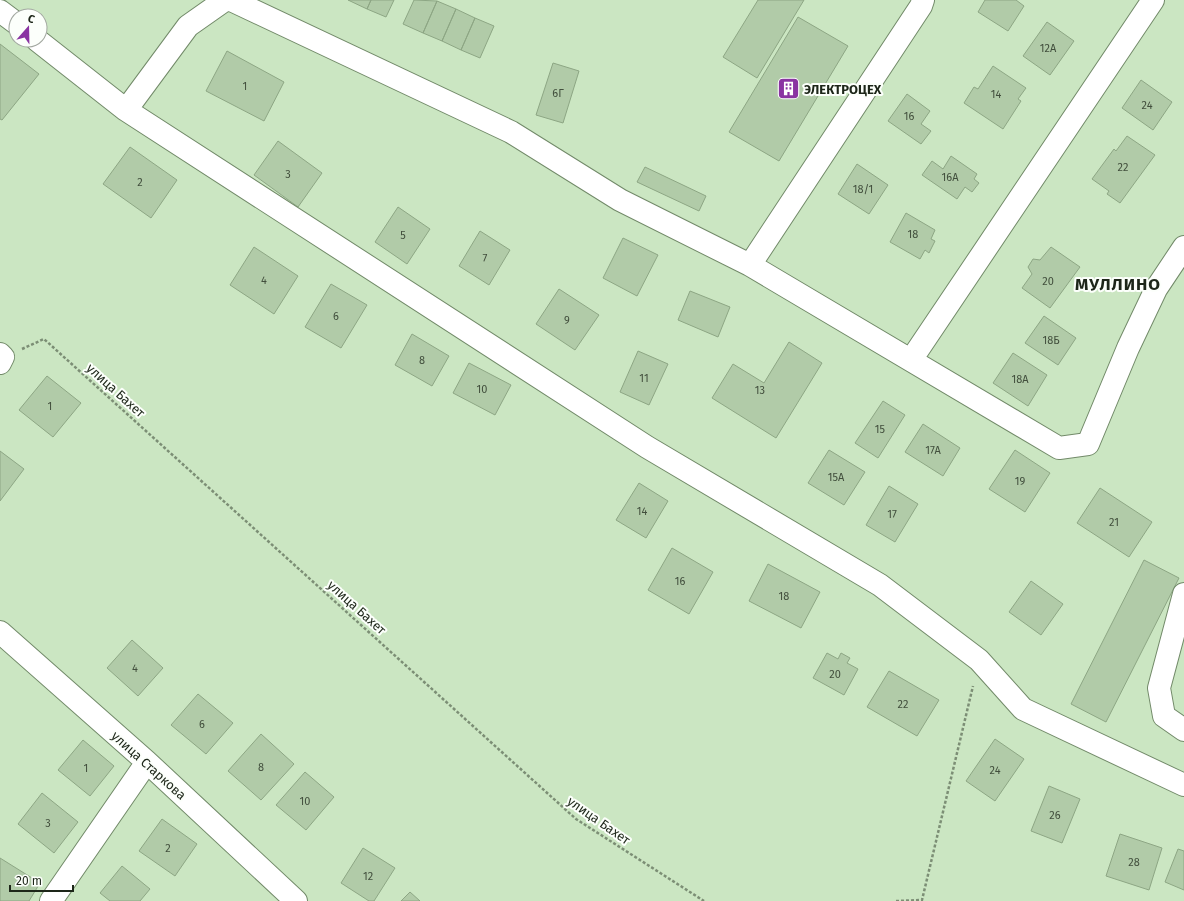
<svg xmlns="http://www.w3.org/2000/svg" width="1184" height="901" font-family="'Fira Sans',sans-serif">
<style>
.building{fill:#b1cba8;stroke:#8da684}
.lines{fill:none;stroke-linecap:round;stroke-linejoin:round}
.minor-casing{stroke:#728a69;stroke-width:24}
.path{stroke:#7c8e75;stroke-width:2.5;stroke-dasharray:3 2;stroke-linecap:butt}
.minor{stroke:#fff;stroke-width:22}
.labels{text-anchor:middle;stroke-width:4;stroke-linejoin:round;paint-order:stroke}
.number-label{font-size:11px;fill:#424f3d}
.poi-label{font-size:13px;font-weight:bold;fill:#1d2619;stroke:#fcfffb;text-anchor:start}
.street-label{font-size:13px;fill:#1d2619;stroke:#fcfffb}
.district-label{font-size:17px;font-weight:bold;letter-spacing:1px;fill:#1d2619;stroke:#fcfffb}
</style>
<rect width="100%" height="100%" fill="#cbe6c2"/>
<path class="building" d="M 348,0 L 371,0 L 367,9 Z
M 371,0 L 394,0 L 386,17 L 367,9 Z
M 414,0 L 437,1 L 423,33 L 403,24 Z
M 758,0 L 804,0 L 757,78 L 723,57 Z
M 985,0 L 1016,0 L 1024,6 L 1008,31 L 978,12 Z
M 437,1 L 456,9 L 442,41 L 423,33 Z
M 456,9 L 475,18 L 461,50 L 442,41 Z
M 798,17 L 848,46 L 779,161 L 729,132 Z
M 475,18 L 494,26 L 480,58 L 461,50 Z
M 1047,22 L 1074,41 L 1050,75 L 1023,56 Z
M 0,44 L 39,74 L 2,120 L 0,119 Z
M 227,51 L 284,82 L 264,121 L 206,91 Z
M 553,63 L 579,71 L 563,123 L 536,115 Z
M 993,66 L 1026,88 L 1018,99 L 1021,101 L 1003,129 L 964,103 L 974,87 L 978,89 Z
M 1141,80 L 1172,102 L 1153,130 L 1122,108 Z
M 907,94 L 930,111 L 921,124 L 931,131 L 921,144 L 888,121 Z
M 1127,136 L 1155,155 L 1120,203 L 1107,194 L 1109,191 L 1092,179 L 1114,149 L 1116,151 Z
M 278,141 L 322,173 L 298,207 L 254,175 Z
M 130,147 L 177,180 L 151,218 L 103,184 Z
M 951,156 L 977,174 L 974,179 L 979,183 L 972,192 L 965,187 L 957,199 L 922,175 L 932,161 L 943,169 Z
M 857,164 L 888,185 L 869,214 L 838,194 Z
M 645,167 L 706,196 L 699,211 L 637,182 Z
M 398,207 L 430,229 L 407,264 L 375,242 Z
M 906,213 L 935,230 L 931,239 L 935,241 L 929,253 L 925,250 L 920,259 L 890,242 Z
M 480,231 L 510,250 L 489,285 L 459,266 Z
M 623,238 L 658,255 L 637,296 L 603,278 Z
M 254,247 L 298,276 L 274,314 L 230,285 Z
M 1051,247 L 1080,267 L 1050,308 L 1022,288 L 1032,274 L 1028,267 L 1033,259 L 1040,260 Z
M 331,284 L 367,305 L 341,348 L 305,327 Z
M 559,289 L 599,315 L 575,350 L 536,324 Z
M 690,291 L 730,307 L 718,337 L 678,320 Z
M 1044,316 L 1076,338 L 1058,365 L 1025,343 Z
M 412,334 L 449,356 L 432,386 L 395,365 Z
M 789,342 L 822,363 L 776,438 L 712,398 L 733,364 L 764,383 Z
M 638,351 L 668,364 L 649,405 L 620,392 Z
M 1013,353 L 1047,375 L 1028,406 L 993,383 Z
M 469,363 L 511,385 L 495,415 L 453,393 Z
M 47,376 L 81,403 L 53,437 L 19,410 Z
M 883,401 L 905,415 L 878,458 L 855,443 Z
M 923,424 L 960,448 L 943,476 L 905,452 Z
M 829,450 L 865,472 L 844,505 L 808,483 Z
M 1015,450 L 1050,473 L 1025,512 L 989,489 Z
M 0,451 L 24,469 L 0,501 Z
M 639,483 L 668,501 L 646,538 L 616,520 Z
M 889,486 L 918,504 L 895,542 L 866,525 Z
M 1100,488 L 1152,522 L 1129,557 L 1077,523 Z
M 672,548 L 713,572 L 689,614 L 648,590 Z
M 1144,560 L 1179,578 L 1106,722 L 1071,704 Z
M 768,564 L 820,592 L 801,628 L 749,601 Z
M 1031,581 L 1063,604 L 1041,635 L 1009,612 Z
M 132,640 L 163,668 L 138,696 L 107,668 Z
M 827,653 L 838,659 L 841,653 L 850,658 L 847,663 L 858,669 L 844,695 L 813,678 Z
M 889,671 L 939,700 L 917,736 L 867,707 Z
M 198,694 L 233,723 L 206,754 L 171,725 Z
M 261,734 L 294,764 L 261,800 L 228,771 Z
M 995,739 L 1024,759 L 995,801 L 966,781 Z
M 83,740 L 114,766 L 90,796 L 58,770 Z
M 305,772 L 334,797 L 306,830 L 276,805 Z
M 1049,786 L 1080,799 L 1062,843 L 1031,831 Z
M 42,793 L 78,822 L 54,853 L 18,824 Z
M 162,819 L 197,844 L 175,876 L 139,851 Z
M 1120,834 L 1162,848 L 1149,890 L 1106,876 Z
M 363,848 L 395,868 L 374,901 L 369,901 L 341,883 Z
M 1178,849 L 1184,851 L 1184,890 L 1165,882 Z
M 0,858 L 40,883 L 29,901 L 0,901 Z
M 122,866 L 150,889 L 140,901 L 110,901 L 100,893 Z
M 410,892 L 420,901 L 401,901 Z"/>
<g class="lines">
<defs>
<path id="minor" d="M 231,0 L 511,132 L 620,200 L 750,265 L 921,6 L 923,0
M 0,11 L 16,23
M 37,40 L 126,110 L 647,447 L 880,585 L 979,660 L 1023,709 L 1184,785
M 126,110 L 188,26 L 225,0
M 750,265 L 1059,448 L 1088,444 L 1128,348 L 1156,289 L 1184,247
M 0,354 L 3,357 L 0,363
M 911,360 L 1153,0
M 1184,594 L 1159,688 L 1164,716 L 1184,730
M 0,632 L 147,762 L 296,901
M 51,901 L 147,762"/>
</defs>
<use href="#minor" class="minor-casing"/>
<path class="path" d="M 22,349 L 44,339 L 576,819 L 704,901
M 896,901 L 922,900 L 973,686"/>
<use href="#minor" class="minor"/>
</g>
<defs>
<symbol id="building-square" viewBox="-11 -11 22 22"><rect x="-9" y="-9" width="18" height="18" rx="4" fill="#8a34a2" stroke="#fcfffb"/><path d="M-4-6H4V6H1V3H-1V6H-4ZM-2.5-4.3h1.7v1.8h-1.7ZM.8-4.3h1.7v1.8H.8ZM-2.5-1h1.7V.8h-1.7ZM.8-1h1.7V.8H.8Z" fill="#fff"/></symbol>
</defs>
<g fill-rule="evenodd">
<use href="#building-square" x="776" y="76" width="25" height="25"/>
</g>
<g class="labels">
<g class="number-label">
<text x="1048" y="52">12А</text>
<text x="245" y="90">1</text>
<text x="558" y="97">6Г</text>
<text x="996" y="98">14</text>
<text x="1147" y="109">24</text>
<text x="909" y="120">16</text>
<text x="1123" y="171">22</text>
<text x="288" y="178">3</text>
<text x="950" y="181">16А</text>
<text x="140" y="186">2</text>
<text x="863" y="193">18/1</text>
<text x="913" y="238">18</text>
<text x="403" y="239">5</text>
<text x="485" y="262">7</text>
<text x="264" y="284">4</text>
<text x="1048" y="285">20</text>
<text x="336" y="320">6</text>
<text x="567" y="324">9</text>
<text x="1051" y="344">18Б</text>
<text x="422" y="364">8</text>
<text x="644" y="382">11</text>
<text x="1020" y="383">18А</text>
<text x="482" y="393">10</text>
<text x="760" y="394">13</text>
<text x="50" y="410">1</text>
<text x="880" y="433">15</text>
<text x="933" y="454">17А</text>
<text x="836" y="481">15А</text>
<text x="1020" y="485">19</text>
<text x="642" y="515">14</text>
<text x="892" y="518">17</text>
<text x="1114" y="526">21</text>
<text x="680" y="585">16</text>
<text x="784" y="600">18</text>
<text x="135" y="672">4</text>
<text x="835" y="678">20</text>
<text x="903" y="708">22</text>
<text x="202" y="728">6</text>
<text x="261" y="771">8</text>
<text x="86" y="772">1</text>
<text x="995" y="774">24</text>
<text x="305" y="805">10</text>
<text x="1055" y="819">26</text>
<text x="48" y="827">3</text>
<text x="168" y="852">2</text>
<text x="1134" y="866">28</text>
<text x="368" y="880">12</text>
</g>
<g class="poi-label">
<text x="804" y="94">ЭЛЕКТРОЦЕХ</text>
</g>
<g class="street-label">
<text transform="translate(116 390) rotate(42)" y="5">улица Бахет</text>
<text transform="translate(357 607) rotate(42)" y="5">улица Бахет</text>
<text transform="translate(149 765) rotate(42)" y="5">улица Старкова</text>
<text transform="translate(599 820) rotate(35)" y="5">улица Бахет</text>
</g>
<g class="district-label">
<text x="1118" y="290">МУЛЛИНО</text>
</g>
</g>
<g transform="translate(28 28) rotate(20)"><circle r="19" fill="#fcfffb" stroke="#a3a8a1"/>
<path d="M0-3L7 15L0 10L-7 15Z" fill="#8a34a2"/>
<text y="-6" font-size="11" font-weight="bold" text-anchor="middle" fill="#1d2619">С</text>
</g>
<path d="M10 885v6h63v-6" fill="none" stroke="#1d2619" stroke-width="2"/>
<text x="16" y="885" font-size="12" fill="#1d2619" stroke="#fcfffb" stroke-width="3" paint-order="stroke">20 m</text>
</svg>
